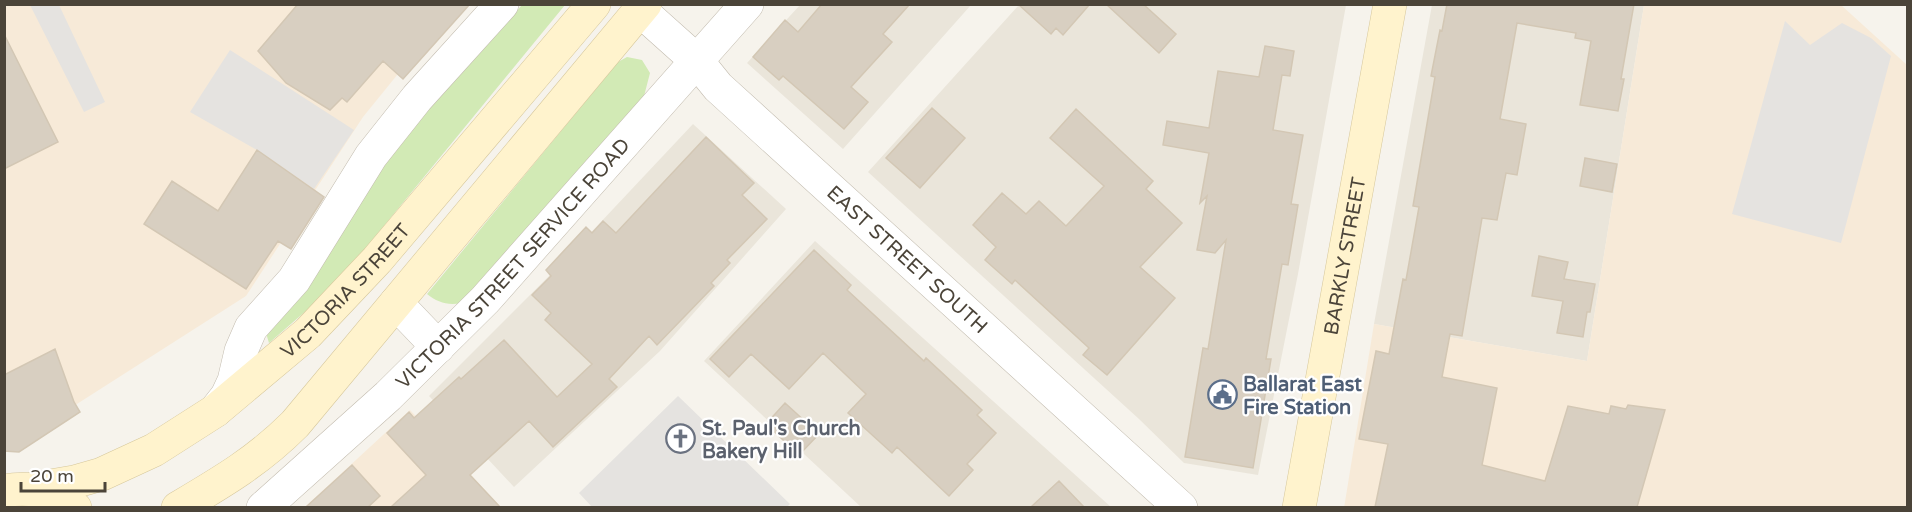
<svg xmlns="http://www.w3.org/2000/svg" width="1912" height="512" font-family="'Varela Round',sans-serif">
<style>
.residential{fill:#eae5da}
.commercial{fill:#f7ead8}
.green{fill:#d2eab5}
.parking{fill:#e5e3e0}
.building{fill:#d8cfc1;stroke:#d3c7b4;stroke-width:1.5}
.lines{fill:none;stroke-linecap:round;stroke-linejoin:round}
.street-casing{stroke:#c2bbae;stroke-width:34}
.secondary-casing{stroke:#d6c79b;stroke-width:34}
.street{stroke:#fff;stroke-width:33}
.secondary{stroke:#fff3cd;stroke-width:33}
.labels{text-anchor:middle;stroke-width:4.5;stroke-linejoin:round;paint-order:stroke}
.street-label{font-size:20px;fill:#4b4439;stroke:#fff}
.service-label{font-size:20px;font-weight:bold;fill:#4e5e75;stroke:#fff;text-anchor:start}
.worship-label{font-size:20px;font-weight:bold;fill:#5b616d;stroke:#fff;text-anchor:start}
</style>
<rect width="100%" height="100%" fill="#f6f3ec"/>
<path class="residential" d="M 800,5 L 971,5 L 843,149 L 747,63 Z
M 1019,5 L 1346,5 L 1298,274 L 1258,475 L 1184,463 L 1139,419 L 868,172 Z
M 1432,5 L 1644,5 L 1587,361 L 1374,324 Z
M 693,124 L 786,209 L 660,351 L 514,487 L 429,396 L 567,258 Z
M 815,241 L 1111,507 L 861,507 L 704,361 Z"/>
<path class="commercial" d="M 5,5 L 454,5 L 363,117 L 246,296 L 19,441 L 5,442 Z
M 1644,5 L 1841,5 L 1907,65 L 1907,507 L 1344,508 L 1374,324 L 1587,361 Z
M 410,410 L 499,505 L 496,508 L 304,508 Z"/>
<path class="green" d="M 522,5 L 565,5 L 365,249 L 307,310 L 269,343 L 266,333 L 386,163 L 421,117 Z
M 627,57 L 642,60 L 650,73 L 643,100 L 461,303 C 448,306 437,302 427,294 L 618,62 Z"/>
<path class="parking" d="M 30,5 L 59,5 L 105,102 L 84,112 Z
M 1785,21 L 1810,45 L 1842,23 L 1871,38 L 1891,56 L 1841,243 L 1732,214 Z
M 230,50 L 354,130 L 314,189 L 257,150 L 190,112 Z
M 678,396 L 790,504 L 786,508 L 592,507 L 579,493 Z"/>
<path class="building" d="M 298,4 L 470,4 L 403,79 L 383,61 L 347,102 L 342,98 L 330,110 L 286,83 L 258,51 Z
M 822,4 L 910,4 L 883,34 L 892,42 L 851,87 L 868,102 L 844,129 L 783,76 L 779,80 L 753,57 L 785,20 L 798,32 Z
M 1018,4 L 1090,4 L 1063,35 L 1056,28 L 1051,34 Z
M 1106,4 L 1143,4 L 1176,34 L 1159,53 Z
M 1447,4 L 1634,4 L 1621,79 L 1624,79 L 1618,111 L 1580,105 L 1591,41 L 1575,38 L 1576,33 L 1517,23 L 1500,119 L 1526,124 L 1517,175 L 1506,173 L 1497,220 L 1482,218 L 1462,336 L 1450,334 L 1442,377 L 1497,388 L 1482,465 L 1545,481 L 1568,406 L 1609,414 L 1611,406 L 1626,409 L 1628,405 L 1665,410 L 1637,507 L 1375,507 L 1388,444 L 1359,439 L 1376,351 L 1389,354 L 1403,279 L 1406,280 L 1419,207 L 1413,206 L 1435,77 L 1431,76 L 1440,30 L 1442,31 Z
M 4,34 L 58,142 L 4,169 Z
M 1265,46 L 1294,51 L 1290,76 L 1282,75 L 1273,130 L 1303,135 L 1291,204 L 1298,205 L 1288,265 L 1282,264 L 1266,359 L 1271,359 L 1253,468 L 1185,457 L 1203,348 L 1208,349 L 1226,240 L 1215,253 L 1197,250 L 1207,196 L 1200,203 L 1209,153 L 1163,145 L 1167,121 L 1209,128 L 1218,71 L 1259,77 Z
M 932,108 L 965,138 L 920,188 L 886,158 Z
M 1076,109 L 1153,181 L 1146,189 L 1182,223 L 1140,267 L 1175,298 L 1107,375 L 1083,355 L 1089,348 L 1015,280 L 1012,284 L 985,260 L 996,247 L 973,225 L 1002,193 L 1026,214 L 1039,201 L 1066,226 L 1104,186 L 1050,138 Z
M 706,137 L 754,183 L 742,195 L 767,219 L 727,260 L 730,263 L 711,283 L 714,286 L 657,345 L 649,336 L 609,379 L 617,387 L 553,447 L 529,421 L 470,475 L 500,507 L 391,507 L 426,475 L 387,433 L 409,412 L 414,418 L 459,377 L 461,379 L 504,340 L 557,397 L 592,364 L 545,320 L 551,313 L 532,295 L 551,276 L 546,270 L 586,227 L 592,233 L 603,221 L 616,233 Z
M 257,150 L 324,197 L 291,249 L 278,241 L 246,289 L 144,224 L 172,181 L 218,211 Z
M 1585,158 L 1617,164 L 1612,192 L 1580,186 Z
M 814,250 L 851,285 L 847,290 L 924,361 L 926,358 L 982,410 L 977,415 L 996,433 L 967,464 L 973,470 L 949,496 L 897,447 L 892,453 L 848,413 L 866,394 L 823,353 L 789,389 L 751,354 L 729,377 L 710,359 Z
M 1539,256 L 1568,262 L 1564,279 L 1595,284 L 1590,312 L 1587,312 L 1583,337 L 1557,333 L 1563,301 L 1532,296 Z
M 55,349 L 74,402 L 80,412 L 19,452 L 4,451 L 4,375 Z
M 785,403 L 819,434 L 799,455 L 766,424 Z
M 352,465 L 380,496 L 368,507 L 306,507 Z
M 1059,481 L 1084,507 L 1031,507 Z"/>
<g class="lines">
<defs>
<g id="street">
<path id="s1" d="M 640,10 L 697,61 L 718,87 L 1181,508"/>
<path d="M 396,303 L 438,347"/>
<path d="M 216,410 L 227,396 L 234,381 L 241,351 L 251,328 L 294,280 L 371,156 L 417,98 L 502,4"/>
<path id="s2" d="M 263,508 L 388,396 L 485,300 L 747,4"/>
</g>
<g id="secondary">
<path id="s3" d="M 33,489 L 74,482 L 102,474 L 154,450 L 215,411 L 308,333 L 377,260 L 594,4"/>
<path d="M 4,491 C 31,486 54,491 75,508"/>
<path d="M 178,508 C 222,482 258,461 295,424 L 645,4"/>
<path id="s4" d="M 1299,508 L 1390,4"/>
</g>
</defs>
<use href="#street" class="street-casing"/>
<use href="#secondary" class="secondary-casing"/>
<use href="#street" class="street"/>
<use href="#secondary" class="secondary"/>
</g>
<defs>
<symbol id="civic-ring" viewBox="-11 -11 22 22"><circle r="9.5" fill="#fff" stroke="#5c6f8a" stroke-width="1.5"/><path d="M-.6-6.5H3V-4.5H.6V-3L4-1V1h2V6H-6V1h2V-1L-.6-3ZM-1.2 2.5V6h2.4V2.5Z" fill="#5c6f8a"/></symbol>
<symbol id="church-ring" viewBox="-11 -11 22 22"><circle r="9.5" fill="#fff" stroke="#6b7280" stroke-width="1.5"/><path d="M-1.2-6h2.4v3.5h3.3v2.4h-3.3V6h-2.4V-.1h-3.3v-2.4h3.3Z" fill="#6b7280"/></symbol>
</defs>
<g fill-rule="evenodd">
<use href="#civic-ring" x="1206" y="378" width="33" height="33"/>
<use href="#church-ring" x="664" y="422" width="33" height="33"/>
</g>
<g class="labels">
<g class="street-label">
<text dy="7" stroke="none"><textPath href="#s4" startOffset="256">BARKLY STREET</textPath></text>
<text dy="7" stroke="none"><textPath href="#s1" startOffset="366">EAST STREET SOUTH</textPath></text>
<text dy="7" stroke="none"><textPath href="#s2" startOffset="350">VICTORIA STREET SERVICE ROAD</textPath></text>
<text dy="7" stroke="none"><textPath href="#s3" startOffset="378">VICTORIA STREET</textPath></text>
</g>
<g class="service-label">
<text x="1243" y="391">Ballarat East<tspan x="1243" dy="23">Fire Station</tspan></text>
</g>
<g class="worship-label">
<text x="702" y="435">St. Paul's Church<tspan x="702" dy="23">Bakery Hill</tspan></text>
</g>
</g>
<rect width="1912" height="512" fill="none" stroke="#4b4439" stroke-width="12"/>
<path d="M21 482v9h84v-9" fill="none" stroke="#4b4439" stroke-width="3"/>
<text x="30" y="482" font-size="18" fill="#4b4439" stroke="#ffffff" stroke-width="4.5" paint-order="stroke">20 m</text>
</svg>
